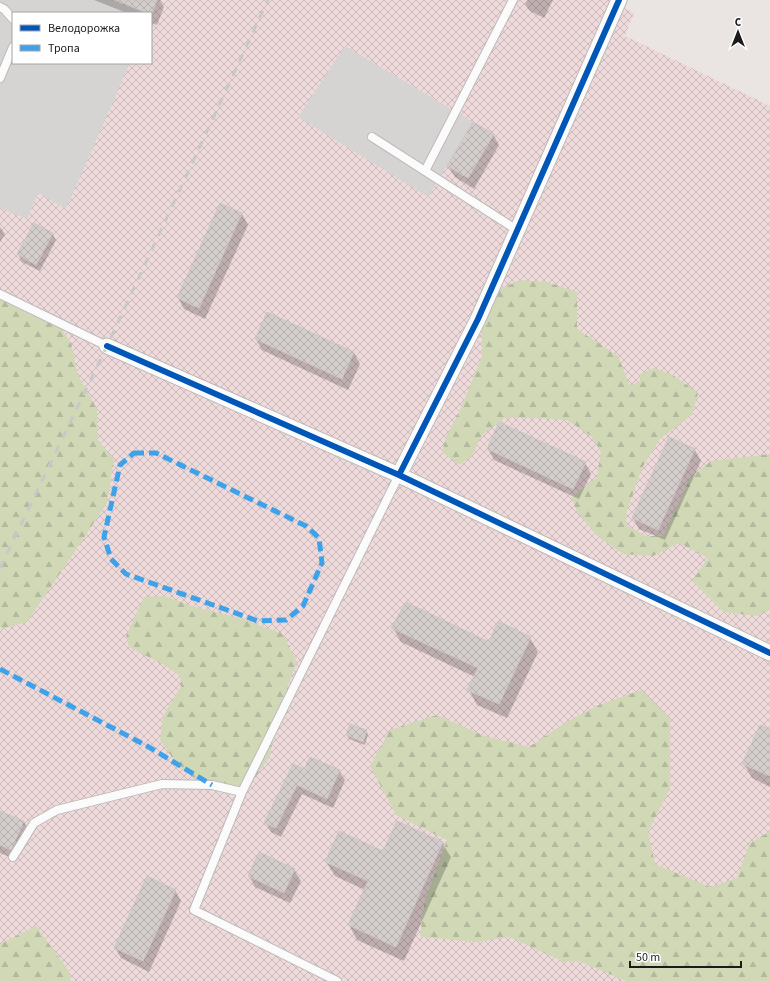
<svg xmlns="http://www.w3.org/2000/svg" width="770" height="981" font-family="'Source Sans 3',sans-serif">
<style>
.military{fill:url(#military-cross-hatch);fill-rule:evenodd}
.forest{fill:url(#forest-firs)}
.parking{fill:#d6d3d3}
.shadow{fill:#0003}
.building{fill:url(#building-cross-hatch);stroke:#cdc5c4}
.lines{fill:none;stroke-linecap:round;stroke-linejoin:round}
.service-casing{stroke:#bdbaba;stroke-width:10}
.minor-casing{stroke:#bdbaba;stroke-width:17}
.service{stroke:#fcfbfb;stroke-width:8}
.minor{stroke:#fcfbfb;stroke-width:15}
.rail{stroke:#c9c8c8;stroke-width:3;stroke-dasharray:8 8;stroke-linecap:butt}
.quiet{stroke:#3da2ea;stroke-width:5;stroke-dasharray:10 5;stroke-linecap:butt}
.cycleway-casing{stroke:#fff;stroke-width:8}
.cycleway{stroke:#0057b8;stroke-width:6}
</style>
<defs>
<pattern id="military-cross-hatch" width="8" height="8" patternUnits="userSpaceOnUse"><rect width="8" height="8" fill="#eedadb"/><path d="M0 0l8 8M0 8l8-8" fill="none" stroke="#ccbabb"/></pattern>
<pattern id="forest-firs" width="22" height="20" patternUnits="userSpaceOnUse"><rect width="22" height="20" fill="#d0d8b6"/><path d="M5 1l3.5 6h-7zM16 11l3.5 6h-7z" fill="#b2b99c"/></pattern>
<pattern id="building-cross-hatch" width="8" height="8" patternUnits="userSpaceOnUse"><rect width="8" height="8" fill="#d3cdcc"/><path d="M0 0l8 8M0 8l8-8" fill="none" stroke="#b5afaf"/></pattern>
</defs>
<rect width="100%" height="100%" fill="#eae4e3"/>
<path class="military" d="M 0,0 L 609,0 L 634,13 L 625,36 L 770,106 L 770,981 L 0,981 ZM 13,13 L 151,13 L 151,63 L 13,63 Z"/>
<path class="forest" d="M 520,280 L 547,282 L 577,292 L 577,329 L 618,356 L 630,386 L 640,381 L 640,374 L 654,368 L 673,375 L 698,393 L 692,415 L 660,439 L 642,468 L 627,511 L 626,525 L 646,536 L 663,536 L 690,478 L 711,461 L 770,454 L 770,610 L 757,616 L 723,612 L 692,581 L 708,558 L 679,543 L 653,556 L 623,554 L 597,536 L 578,513 L 571,498 L 597,477 L 601,452 L 591,436 L 567,420 L 533,418 L 505,418 L 482,435 L 471,457 L 459,465 L 442,452 L 446,437 L 460,410 L 482,356 L 482,339 L 478,319 L 488,294 Z
M 0,294 L 57,322 L 71,343 L 78,375 L 97,409 L 98,440 L 114,459 L 107,503 L 74,553 L 27,622 L 2,629 L 0,627 Z
M 164,596 L 195,607 L 243,619 L 283,634 L 297,662 L 278,712 L 270,756 L 250,785 L 213,791 L 180,768 L 160,740 L 163,716 L 181,686 L 180,676 L 164,665 L 129,647 L 126,636 L 144,597 Z
M 641,690 L 670,718 L 670,789 L 648,831 L 655,864 L 710,887 L 737,878 L 749,844 L 770,831 L 770,981 L 626,981 L 579,961 L 564,962 L 509,937 L 477,942 L 421,937 L 420,935 L 425,900 L 447,840 L 396,815 L 370,766 L 390,730 L 437,715 L 485,736 L 529,747 L 566,722 L 599,705 Z
M 36,926 L 69,971 L 71,981 L 0,981 L 0,944 Z"/>
<path class="parking" d="M 0,0 L 110,0 L 146,13 L 13,13 L 13,63 L 130,63 L 66,209 L 38,193 L 27,219 L 0,208 Z
M 345,46 L 473,122 L 428,197 L 298,117 Z"/>
<path class="shadow" d="M 94,0 L 160,0 L 164,7 L 157,25 L 151,23 L 151,13 L 127,13 Z
M 528,0 L 553,0 L 544,18 L 530,11 L 525,4 Z
M 493,134 L 499,145 L 474,189 L 455,177 L 448,166 Z
M 220,204 L 242,214 L 248,225 L 205,319 L 184,309 L 178,298 Z
M 0,227 L 5,234 L 0,242 Z
M 52,233 L 56,240 L 40,271 L 22,262 L 18,254 Z
M 268,314 L 354,353 L 360,364 L 348,390 L 262,350 L 256,339 Z
M 669,438 L 695,450 L 701,461 L 665,540 L 639,529 L 633,518 Z
M 488,449 L 585,463 L 591,474 L 579,499 L 494,460 Z
M 393,628 L 489,644 L 530,638 L 538,652 L 507,718 L 477,705 L 469,690 L 475,677 L 401,642 Z
M 350,725 L 366,731 L 368,734 L 365,745 L 349,739 L 347,735 Z
M 770,730 L 770,787 L 752,778 L 744,764 Z
M 305,771 L 339,771 L 345,780 L 333,808 L 302,794 L 281,837 L 271,832 L 266,823 Z
M 0,812 L 24,822 L 30,833 L 17,860 L 0,853 Z
M 442,843 L 451,857 L 404,961 L 357,940 L 349,925 L 365,890 L 335,876 L 326,862 Z
M 294,870 L 301,881 L 290,903 L 255,887 L 249,876 Z
M 175,890 L 181,901 L 149,972 L 121,958 L 115,948 Z"/>
<path class="building" d="M 116,0 L 157,0 L 151,15 L 151,13 L 147,13 Z
M 473,122 L 494,134 L 468,178 L 447,166 Z
M 220,203 L 242,213 L 199,308 L 177,298 Z
M 34,223 L 53,233 L 36,265 L 17,254 Z
M 267,312 L 354,352 L 342,379 L 255,339 Z
M 499,422 L 586,462 L 573,489 L 487,449 Z
M 669,437 L 695,449 L 658,530 L 632,518 Z
M 406,602 L 489,642 L 498,621 L 531,637 L 499,704 L 467,690 L 478,668 L 391,628 Z
M 350,724 L 367,730 L 363,742 L 346,735 Z
M 760,725 L 770,729 L 770,776 L 742,764 Z
M 310,757 L 340,770 L 327,799 L 297,785 L 276,828 L 264,823 L 293,764 L 304,769 Z
M 0,811 L 24,821 L 11,850 L 0,845 Z
M 397,821 L 443,842 L 396,947 L 348,925 L 368,881 L 325,862 L 339,831 L 383,851 Z
M 259,852 L 295,869 L 284,893 L 248,876 Z
M 147,876 L 176,890 L 143,961 L 114,948 Z"/>
<g class="lines">
<defs>
<path id="service" d="M 0,7 L 4,9 L 13,19
M 0,78 L 13,47
M 372,137 L 517,230
M 425,171 L 513,0
M 0,294 L 107,346
M 242,792 L 194,910 L 337,981
M 13,857 L 34,823 L 57,810 L 162,784 L 212,785 L 242,792 L 399,475"/>
<path id="minor" d="M 107,346 L 399,475 L 770,653
M 399,475 L 478,319 L 619,0"/>
</defs>
<use href="#service" class="service-casing"/>
<use href="#minor" class="minor-casing"/>
<use href="#service" class="service"/>
<use href="#minor" class="minor"/>
<path class="rail" d="M 0,568 L 107,346 L 268,0"/>
<path class="quiet" d="M 134,453 L 156,453 L 306,526 L 319,538 L 322,563 L 303,606 L 286,620 L 258,621 L 126,574 L 111,559 L 104,537 L 120,465 Z
M 0,669 L 147,746 L 212,785"/>
<defs>
<path id="cycleway" d="M 107,346 L 399,475 L 770,653
M 399,475 L 478,319 L 619,0"/>
</defs>
<use href="#cycleway" class="cycleway-casing"/>
<use href="#cycleway" class="cycleway"/>
</g>
<rect x="12" y="12" width="140" height="52" fill="#ffffff" stroke="#a4a4a4"/>
<rect x="20" y="25" width="20" height="6" fill="#0057b8" stroke="#a4a4a4"/>
<text x="48" y="32" font-size="12" fill="#1b1b1b">Велодорожка</text>
<rect x="20" y="45" width="20" height="6" fill="#3da2ea" stroke="#a4a4a4"/>
<text x="48" y="52" font-size="12" fill="#1b1b1b">Тропа</text>
<g transform="translate(738 32)" stroke="#ffffff" stroke-width="3" paint-order="stroke">
<path d="M0-3L7 15L0 10L-7 15Z" fill="#1b1b1b"/>
<text y="-6" font-size="11" font-weight="bold" text-anchor="middle" fill="#1b1b1b">С</text>
</g>
<path d="M630 961v6h111v-6" fill="none" stroke="#1b1b1b" stroke-width="2"/>
<text x="636" y="961" font-size="12" fill="#1b1b1b" stroke="#ffffff" stroke-width="3" paint-order="stroke">50 m</text>
</svg>
